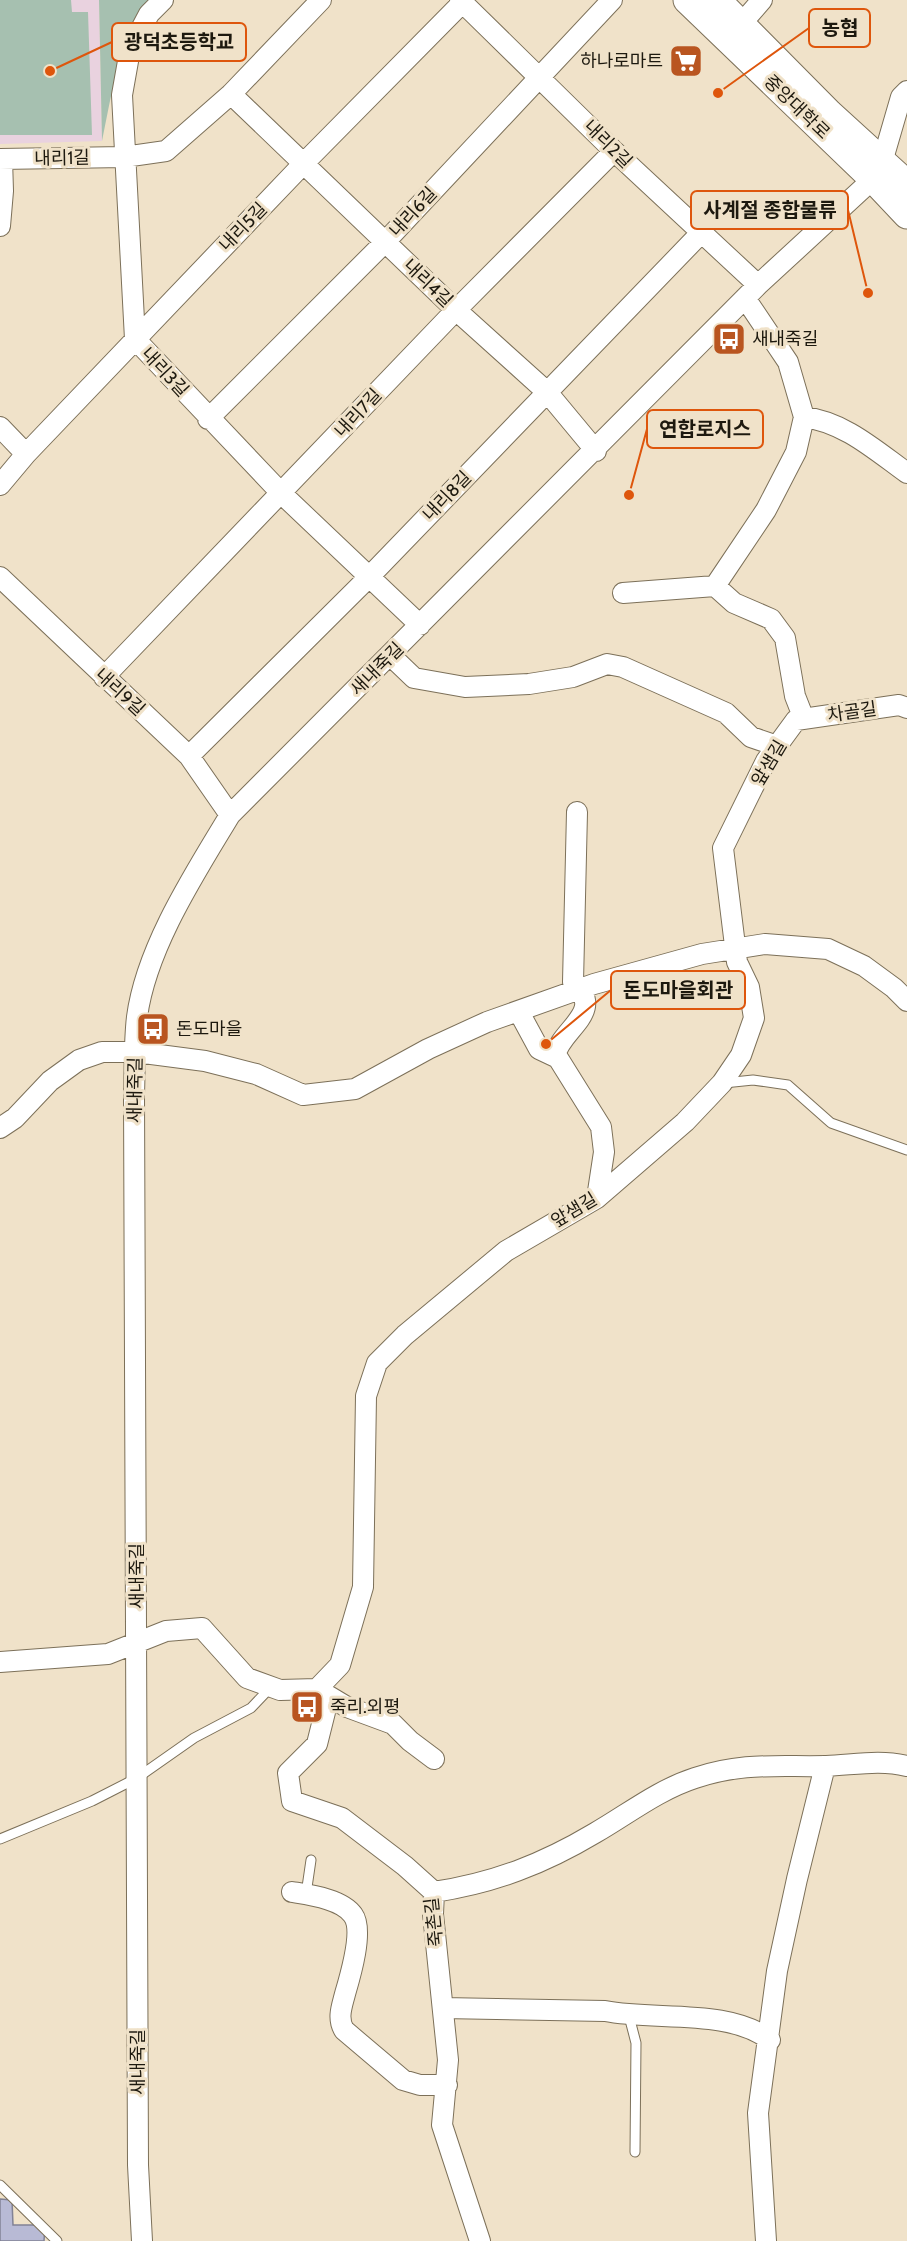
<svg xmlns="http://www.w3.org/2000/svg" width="907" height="2241" font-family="Cabin,'Noto Sans KR',sans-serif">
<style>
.education{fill:#e9d2df}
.green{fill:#a6c0b0}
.building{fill:#b8bad5;stroke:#818295;stroke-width:1.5}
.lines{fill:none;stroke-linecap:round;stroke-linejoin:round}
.lane-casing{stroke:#7c7059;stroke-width:11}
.street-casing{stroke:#7c7059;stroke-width:22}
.secondary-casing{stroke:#7c7059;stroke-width:29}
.lane{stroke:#fff;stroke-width:9}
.street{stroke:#fff;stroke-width:20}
.secondary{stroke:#fff;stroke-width:27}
.labels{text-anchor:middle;stroke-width:6;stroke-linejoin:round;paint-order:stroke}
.poi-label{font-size:18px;fill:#1d190f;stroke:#f0e2c9;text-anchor:start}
.street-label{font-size:18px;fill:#1d190f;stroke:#f0e2c9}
.leader{fill:none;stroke:#de560c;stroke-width:2}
.callout-dot{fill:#de560c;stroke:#f0e2c9;stroke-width:2}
.callout{fill:#f0e2c9;stroke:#de560c;stroke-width:2}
.callout-label{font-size:20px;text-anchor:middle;font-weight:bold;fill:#1d190f}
</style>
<rect width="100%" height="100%" fill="#f0e2c9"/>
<path class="education" d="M 0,0 L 99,0 L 102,141 L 0,144 Z"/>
<path class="green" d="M 0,0 L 71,0 L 72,12 L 88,12 L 92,135 L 0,135 Z
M 99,0 L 150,0 C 120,29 111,100 102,141 Z"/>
<path class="building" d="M 0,2199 L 12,2200 L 13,2225 L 45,2225 L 44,2241 L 0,2241 Z"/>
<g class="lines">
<defs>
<path id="lane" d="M 724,1083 L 753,1080 L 788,1085 L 831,1123 L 907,1150
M 0,1839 L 92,1801 L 137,1778 L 194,1738 L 251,1708 L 271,1687
M 306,1894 L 311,1860
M 629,2016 L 636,2043 L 635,2152
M 0,2185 L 57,2241"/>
<path id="street" d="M 163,0 L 149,14 L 130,50 L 122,95 L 135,339 L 282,494 L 420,625
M 460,0 L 614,151 L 758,285
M 741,24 L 762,0
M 231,94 L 456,310 L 547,392 L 596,451
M 0,159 L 124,157 L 166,151 L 231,94 L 321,0
M 0,226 L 3,191 L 2,159
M 804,417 C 844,422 875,450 907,473
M 208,419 L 385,242 L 612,0
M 0,427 L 26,454
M 0,485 L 26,454 L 305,162 L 463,2
M 0,577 L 189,756 L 230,815
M 715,586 L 734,603 L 771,619 L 785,638 L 795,696 L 804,719
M 623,593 L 715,586 L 766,510 L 796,452 L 804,417 L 788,362 L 745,298
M 390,655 L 414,678 L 465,687 L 529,684 L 573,677 L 607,664 L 623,667 L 726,713 L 751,737 L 777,746
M 104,677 L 456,310 L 614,151
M 189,756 L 368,578 L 701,233
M 519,1012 L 539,1049 L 558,1058 L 601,1127 L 604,1152 L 597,1198
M 555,1056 C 560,1029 607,1012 573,982 L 577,812
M 0,1128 L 15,1118 L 50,1081 L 79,1060 L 102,1052 L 136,1052 L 205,1061 L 256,1074 L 303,1095 L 355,1089 L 428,1049 L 487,1022 L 594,984 L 702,954 L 765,944 L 828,949 L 864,966 L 894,988 L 907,1001
M 0,1662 L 108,1654 L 166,1631 L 202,1628 L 247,1678 L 280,1690 L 317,1689 L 340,1665 L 363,1587 L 366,1396 L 377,1363 L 405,1335 L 506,1251 L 597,1198 L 685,1122 L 722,1083 L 741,1055 L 754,1018 L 749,987 L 737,962 L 723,848 L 766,761 L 796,720 L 899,705 L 907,708
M 434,1759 L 410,1741 L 393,1724 L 347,1707 L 317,1689 L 325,1712 L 317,1744 L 288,1773 L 292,1801 L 342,1818 L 405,1866 L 434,1892 L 433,1914 L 448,2060 L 442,2125 L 480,2241
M 292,1892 C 310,1895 342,1899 353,1915 C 364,1930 350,1977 345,1994 C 342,2006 337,2018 344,2030 L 403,2080 L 420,2085 L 447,2085
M 434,1892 C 494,1883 543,1864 595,1833 C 628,1814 658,1790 695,1778 C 743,1762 777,1767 826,1766 C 853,1765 880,1759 907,1766
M 443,2008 L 605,2011 C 656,2021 728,2008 770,2040
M 142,2241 L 138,2165 L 134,1094 C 135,1069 134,1042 137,1017 C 146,948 195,873 230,815 L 758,285 L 873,179 L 883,159 L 901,97 L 907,91
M 766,2241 L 758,2113 L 777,1971 L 797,1879 L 825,1766"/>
<path id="secondary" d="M 687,0 L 873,179 L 907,215
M 717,0 L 829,113 L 907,184"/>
</defs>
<use href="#lane" class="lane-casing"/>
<use href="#street" class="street-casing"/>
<use href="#secondary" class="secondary-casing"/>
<use href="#lane" class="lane"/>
<use href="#street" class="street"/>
<use href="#secondary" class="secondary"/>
</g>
<defs>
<symbol id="supermarket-square" viewBox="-11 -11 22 22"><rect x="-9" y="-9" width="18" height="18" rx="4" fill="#b95520" stroke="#f0e2c9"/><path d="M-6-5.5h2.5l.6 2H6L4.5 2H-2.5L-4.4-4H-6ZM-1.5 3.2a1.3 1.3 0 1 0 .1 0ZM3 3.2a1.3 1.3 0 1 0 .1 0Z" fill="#fff"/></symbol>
<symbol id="bus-square" viewBox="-11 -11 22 22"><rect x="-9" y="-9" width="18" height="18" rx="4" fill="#b95520" stroke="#f0e2c9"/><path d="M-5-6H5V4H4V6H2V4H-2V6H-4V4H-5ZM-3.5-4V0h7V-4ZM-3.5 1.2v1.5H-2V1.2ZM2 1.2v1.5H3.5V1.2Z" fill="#fff"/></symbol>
</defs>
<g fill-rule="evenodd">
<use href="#supermarket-square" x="667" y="42" width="38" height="38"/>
<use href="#bus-square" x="710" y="320" width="38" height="38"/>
<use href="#bus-square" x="134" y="1010" width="38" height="38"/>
<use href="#bus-square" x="288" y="1688" width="38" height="38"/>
</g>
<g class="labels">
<g class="poi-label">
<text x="663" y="67" text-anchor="end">하나로마트</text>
<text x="752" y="345">새내죽길</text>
<text x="176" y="1035">돈도마을</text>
<text x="330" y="1713">죽리.외평</text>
</g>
<g class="street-label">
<text transform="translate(797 107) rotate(44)" y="6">중앙대학로</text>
<text transform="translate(608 144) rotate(45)" y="6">내리2길</text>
<text transform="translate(62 158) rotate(-1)" y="6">내리1길</text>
<text transform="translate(413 212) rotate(-47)" y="6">내리6길</text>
<text transform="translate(243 227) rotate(-46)" y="6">내리5길</text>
<text transform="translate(428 283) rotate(44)" y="6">내리4길</text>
<text transform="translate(165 372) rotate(47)" y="6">내리3길</text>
<text transform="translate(358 413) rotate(-47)" y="6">내리7길</text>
<text transform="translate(447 496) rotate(-46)" y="6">내리8길</text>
<text transform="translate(377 669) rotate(-45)" y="6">새내죽길</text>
<text transform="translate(120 692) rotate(43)" y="6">내리9길</text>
<text transform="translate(852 712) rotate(-8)" y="6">차골길</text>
<text transform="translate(769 763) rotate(-59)" y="6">앞샘길</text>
<text transform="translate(135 1090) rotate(-89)" y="6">새내죽길</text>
<text transform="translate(574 1210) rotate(-31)" y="6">앞샘길</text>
<text transform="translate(137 1576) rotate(-90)" y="6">새내죽길</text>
<text transform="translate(434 1922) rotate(-96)" y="6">죽촌길</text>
<text transform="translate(138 2062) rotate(-90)" y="6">새내죽길</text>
</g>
</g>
<path class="leader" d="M718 93L809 28M50 71L112 42M868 293L848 210M629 495L647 429M546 1044L611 990"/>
<g class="callout-dot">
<circle cx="718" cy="93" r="6"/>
<circle cx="50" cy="71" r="6"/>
<circle cx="868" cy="293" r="6"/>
<circle cx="629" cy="495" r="6"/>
<circle cx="546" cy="1044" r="6"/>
</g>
<g class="callout">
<rect x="809" y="9" width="61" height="38" rx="6"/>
<rect x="112" y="23" width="134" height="38" rx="6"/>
<rect x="691" y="191" width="157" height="38" rx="6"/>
<rect x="647" y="410" width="116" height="38" rx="6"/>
<rect x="611" y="971" width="134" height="38" rx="6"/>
</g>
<g class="callout-label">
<text x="840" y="35">농협</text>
<text x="179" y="49">광덕초등학교</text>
<text x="770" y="217">사계절 종합물류</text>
<text x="705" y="436">연합로지스</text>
<text x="678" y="997">돈도마을회관</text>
</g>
</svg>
